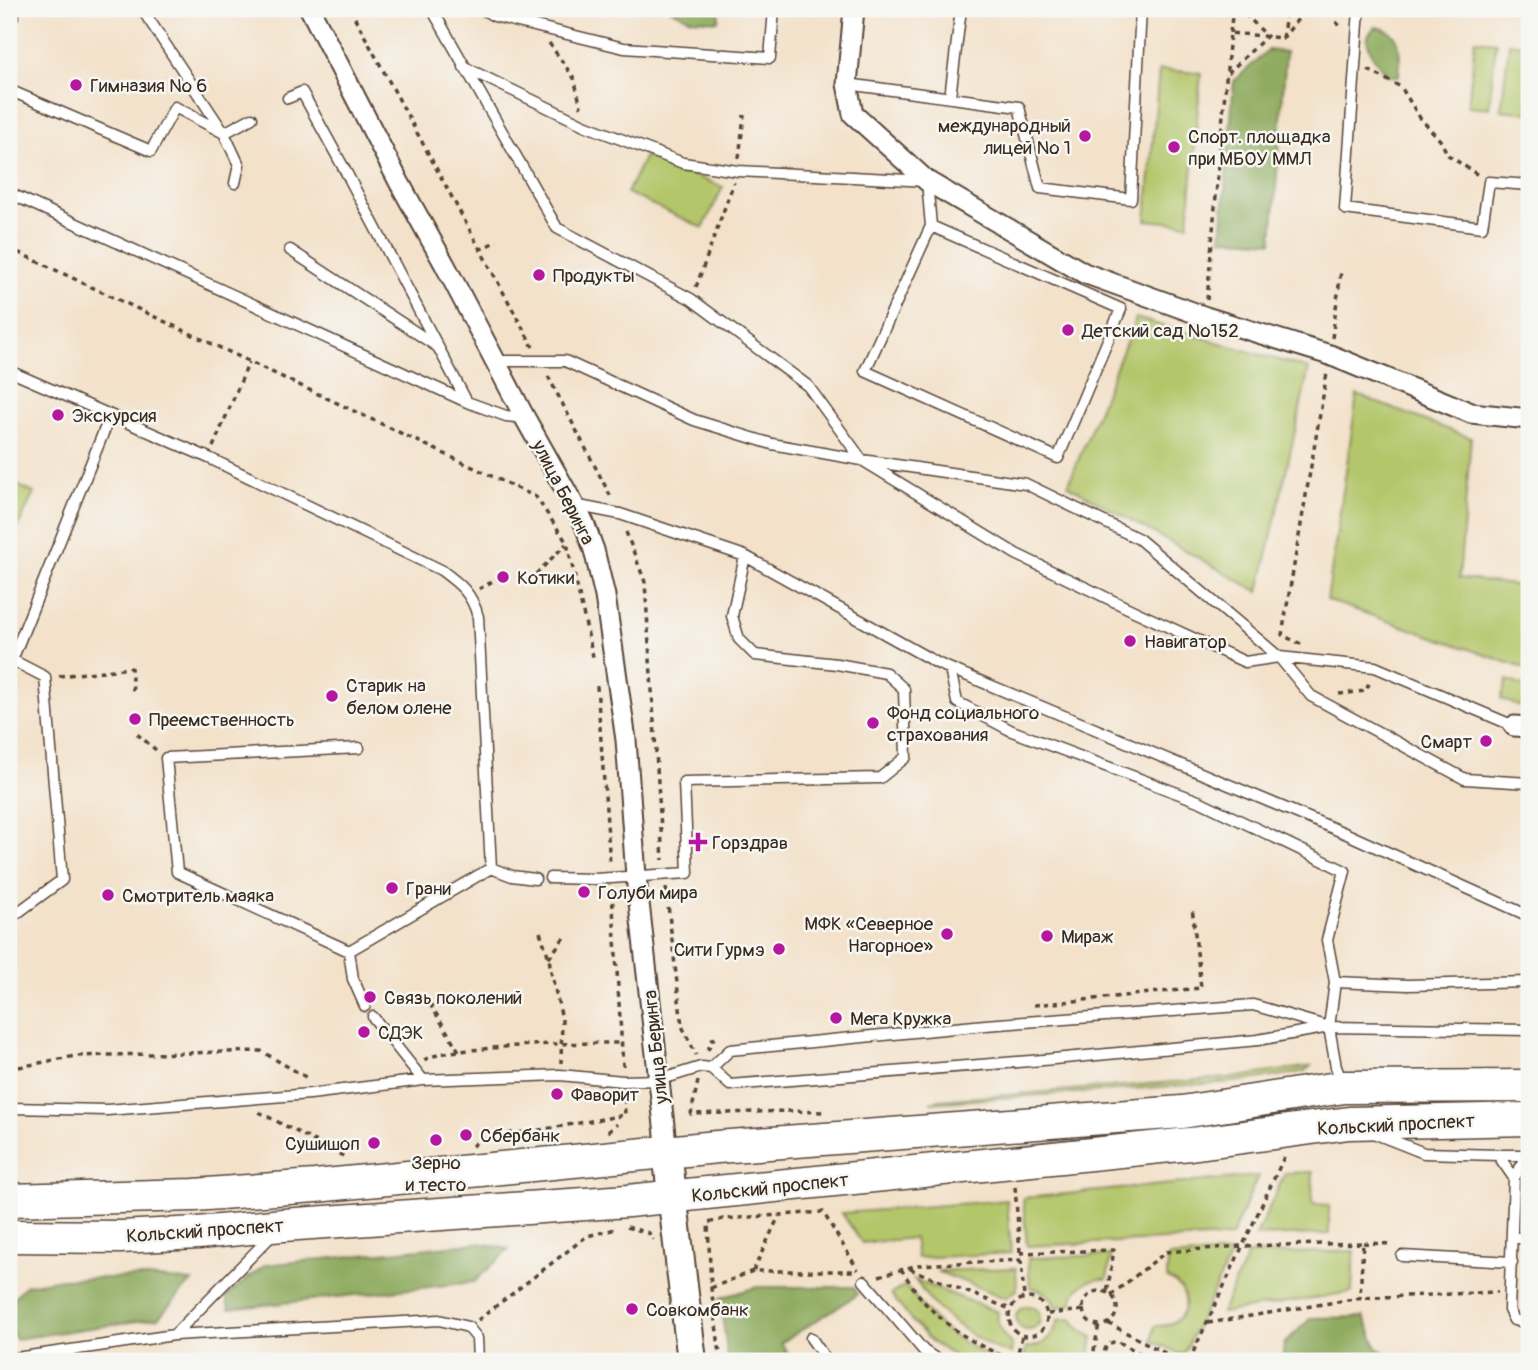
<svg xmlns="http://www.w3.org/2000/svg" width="1538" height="1370" font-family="Pangolin,sans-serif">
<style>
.green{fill:#b4c66a;stroke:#787844;stroke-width:2}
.forest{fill:#8fab5e;stroke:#656a3e;stroke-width:2}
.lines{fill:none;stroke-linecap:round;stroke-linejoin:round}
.lane-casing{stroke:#574538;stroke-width:13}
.street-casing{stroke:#574538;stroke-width:23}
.secondary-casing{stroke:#574538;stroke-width:32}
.primary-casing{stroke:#574538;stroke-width:35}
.path{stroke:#574538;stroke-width:3.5;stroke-dasharray:5 5;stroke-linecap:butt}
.lane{stroke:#fff;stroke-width:10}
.street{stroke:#fff;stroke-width:19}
.secondary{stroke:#fff;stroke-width:28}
.primary{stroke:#fff;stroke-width:32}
.poi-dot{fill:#b5179e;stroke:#f6f6f2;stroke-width:2.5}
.labels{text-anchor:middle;stroke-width:5;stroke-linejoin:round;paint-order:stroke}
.poi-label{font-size:19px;fill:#3b2a1e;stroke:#f6f6f2;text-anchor:start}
.street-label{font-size:19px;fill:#3b2a1e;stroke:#f6f6f2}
</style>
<rect width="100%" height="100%" fill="#f6f6f2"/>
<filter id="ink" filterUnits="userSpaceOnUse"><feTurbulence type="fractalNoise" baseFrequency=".0143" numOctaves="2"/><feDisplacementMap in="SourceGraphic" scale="14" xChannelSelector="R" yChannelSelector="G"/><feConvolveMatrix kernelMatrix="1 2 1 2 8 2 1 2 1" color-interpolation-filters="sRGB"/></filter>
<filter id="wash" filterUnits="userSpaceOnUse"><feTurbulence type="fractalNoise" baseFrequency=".00686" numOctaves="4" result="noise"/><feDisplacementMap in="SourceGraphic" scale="28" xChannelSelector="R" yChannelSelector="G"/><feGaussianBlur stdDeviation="1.57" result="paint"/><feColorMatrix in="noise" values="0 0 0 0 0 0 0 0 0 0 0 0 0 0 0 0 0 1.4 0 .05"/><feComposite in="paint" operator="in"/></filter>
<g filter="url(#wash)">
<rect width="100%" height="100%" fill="#f3e1c9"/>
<path class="green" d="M 1475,40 L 1496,42 L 1489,108 L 1468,106 Z
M 1509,43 L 1529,45 L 1529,113 L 1501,110 Z
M 1159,70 L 1201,73 L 1188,224 L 1146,220 Z
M 645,156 L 723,187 L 703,228 L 627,193 Z
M 1136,318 L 1309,369 L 1259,592 L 1068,485 Z
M 1357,395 L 1471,438 L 1459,578 L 1529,587 L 1529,670 L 1327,600 Z
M 9,481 L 34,493 L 9,546 Z
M 1507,680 L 1529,688 L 1529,707 L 1518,706 L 1501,699 Z
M 1311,1066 L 1305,1071 L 1292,1074 L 1233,1082 L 930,1103 L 938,1100 L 1239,1077 Z
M 1313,1172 L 1312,1204 L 1329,1205 L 1329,1234 L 1256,1236 L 1285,1173 Z
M 1258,1176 L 1231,1237 L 1027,1246 L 1023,1198 Z
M 1007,1200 L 1011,1253 L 917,1258 L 914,1238 L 862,1243 L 842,1213 Z
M 1354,1251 L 1352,1292 L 1221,1313 L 1248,1254 Z
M 1232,1253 L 1183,1355 L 1152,1341 L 1155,1326 C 1188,1328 1197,1291 1167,1278 L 1168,1257 Z
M 1111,1255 L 1107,1279 C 1088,1278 1074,1286 1071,1305 L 1056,1307 C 1051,1295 1043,1290 1030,1287 L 1028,1258 Z
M 1016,1268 L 1017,1290 L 1005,1298 L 937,1271 Z
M 915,1280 L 998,1312 C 996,1325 1002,1336 1012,1344 L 1011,1353 C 989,1350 948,1320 932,1303 C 926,1296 921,1288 915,1280 Z
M 906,1285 C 917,1300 928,1315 942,1327 C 959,1341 980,1352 1000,1361 L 962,1361 L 933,1343 L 910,1319 L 891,1294 Z
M1016 1318a12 12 0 1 1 24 0a12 12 0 1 1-24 0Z
M 1072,1319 C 1077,1328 1083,1333 1093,1337 L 1089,1361 L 1035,1361 L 1024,1358 L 1026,1348 C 1044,1346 1054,1338 1058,1320 Z"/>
<path class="forest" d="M 670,9 L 720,9 L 718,21 L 691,19 Z
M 1375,27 C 1405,31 1400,52 1399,76 L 1388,76 C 1380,68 1365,48 1368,36 C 1369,34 1373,29 1375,27 Z
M 1268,50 L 1286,52 L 1272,242 L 1221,238 L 1234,81 Z
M 478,1243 L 509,1249 L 474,1282 L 229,1309 L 226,1296 L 265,1265 Z
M 146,1277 L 192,1281 L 158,1318 L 16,1339 L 9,1328 L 9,1303 L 26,1285 L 62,1279 Z
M 757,1287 L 853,1287 L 858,1294 L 781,1343 L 793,1361 L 728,1361 L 720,1298 Z
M 1364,1317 L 1378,1349 L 1403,1361 L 1282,1361 L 1284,1344 L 1311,1318 Z"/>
</g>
<g filter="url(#ink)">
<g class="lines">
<defs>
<path id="lane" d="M 142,9 L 224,133 L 252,118
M 432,9 L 557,228 L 691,299 L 808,386 L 862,460 L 1026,484 L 1139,539 L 1279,657 L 1375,667 L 1514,726 L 1529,737
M 482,9 L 494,16 L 624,48 L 770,58 L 774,9
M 1359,9 L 1345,209 L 1482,227 L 1489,182 L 1529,185
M 9,25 L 16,9
M 464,67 L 584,125 L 683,163 L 738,171 L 927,181 L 931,226 L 865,371 L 1058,458 L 1121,309 L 931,226
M 847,84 L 1019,107 L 1040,188 L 1131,199 L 1141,9
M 9,90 L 151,151 L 175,107 L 224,133 L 239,165 L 235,183
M 950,97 L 961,9
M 288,98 L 302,92 L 347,174 L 467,402 L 506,416 L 525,418
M 9,193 L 467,402
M 290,250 L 438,347
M 495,361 L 565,361 L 694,420 L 772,444 L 862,460 L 1016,554 L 1134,611 L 1245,662 L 1279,657 L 1311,696 L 1465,779 L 1529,783
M 9,371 L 209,458 L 441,570 C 460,584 472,593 478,617 L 491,868 L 349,951
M 574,505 L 620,514 L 745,556 L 939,664 L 1347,834 L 1529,916
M 950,669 L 957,702 L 1012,731 L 1201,802 L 1345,871 L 1327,940 L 1335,982
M 359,748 L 166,758 L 177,872 L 349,951 L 353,979 L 365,1006
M 491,868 L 512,876 L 535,879
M 550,878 L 595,879 L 688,873 L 684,782 L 880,778 L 906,757 L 904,689 L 886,673 L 837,664 L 755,655 L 739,639 L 732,616 L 745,556
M 9,919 L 62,880 L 45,677 L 12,660 L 110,416
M 373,1017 L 423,1080
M 711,1068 L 730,1050 L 985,1025 L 1253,1005 L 1329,1027 L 1529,1030
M 1342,1082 L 1336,1067 L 1329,1027 L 1335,982 L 1408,985 L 1529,982
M 9,1108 L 107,1110 L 310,1094 L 423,1080 L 560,1075 L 623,1081 L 659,1080 L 701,1067 L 711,1068 L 730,1085 L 1043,1060 L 1258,1040 L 1329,1027
M 1376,1134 L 1424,1153 L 1498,1155 L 1529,1155
M 1498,1155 L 1514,1178
M 1528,1155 L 1514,1178 L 1509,1310 L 1514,1320 L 1529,1324
M 1513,1238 L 1529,1238
M 1402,1256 L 1512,1262
M 864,1281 L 924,1351 L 939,1361
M 174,1335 L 274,1233
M 811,1338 L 827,1361
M 9,1359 L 174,1335 L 439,1320 L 468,1327 L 477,1338 L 478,1361"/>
<path id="street" d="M 310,9 L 399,182 L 445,265 L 525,418 L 584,523 L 594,550 L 605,596 L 626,740 L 636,876 L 667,1152
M 854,9 L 847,84 L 853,114 L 927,181 L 1084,273 L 1206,317 L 1330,355 L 1471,413 L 1529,419
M 1514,726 L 1529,727"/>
<path id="secondary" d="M 667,1152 L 692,1361"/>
<path id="primary" d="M 9,1200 L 194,1195 L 315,1186 L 717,1147 L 1182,1112 L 1344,1087 L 1529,1086
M 9,1236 L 120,1237 L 198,1233 L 283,1225 L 628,1201 L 1190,1144 L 1349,1123 L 1529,1119"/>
</defs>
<use href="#lane" class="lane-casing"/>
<use href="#street" class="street-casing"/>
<use href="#secondary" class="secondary-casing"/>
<use href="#primary" class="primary-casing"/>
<path class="path" d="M 350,9 L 533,347
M 1336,22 L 1343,29
M 1230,33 L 1233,9
M 1283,38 L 1286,9
M 549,43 L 574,78 L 581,107
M 1368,70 L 1401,87 L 1420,118 L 1440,140 L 1448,155 L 1478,175
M 1228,73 L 1267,36 L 1240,9
M 739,158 L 744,115
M 9,248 L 536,497 L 567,543 L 594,661
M 479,250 L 497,241
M 696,287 L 734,182
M 1207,300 L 1230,33 L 1283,38 L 1298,19
M 1332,338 L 1341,271
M 548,376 L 612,499
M 213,447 L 249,362
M 626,532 L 645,582 L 663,860
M 536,574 L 566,544
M 479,589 L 498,578
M 1301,644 L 1282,635 L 1327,373
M 59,676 L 131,668 L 133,691
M 597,686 L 610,864
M 1339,694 L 1366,691 L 1370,681
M 137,734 L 156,750
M 666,888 L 682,1026 L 696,1055
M 612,892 L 623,1066
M 540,932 L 549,958 L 551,972 L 562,1019 L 561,1063
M 549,958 L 565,936
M 430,1004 L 459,1051
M 1034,1005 L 1201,988 L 1192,907
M 708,1050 L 712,1039 L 720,1038
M 424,1060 C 442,1051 462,1051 482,1049 C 529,1044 575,1043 623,1043
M 9,1069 L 75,1056 L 261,1051 L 309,1079
M 698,1081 L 691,1114 L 788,1111 L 825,1112
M 259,1112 L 345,1157
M 608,1132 L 617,1124
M 472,1146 L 486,1135 L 528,1132 L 625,1115 L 624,1095
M 1015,1187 L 1020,1252
M 627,1227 L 649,1233 L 653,1240
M 1363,1243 L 1393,1244
M 1020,1253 L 1114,1250 L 1107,1293
M 1021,1260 L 1024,1298
M 901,1269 C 909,1281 917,1294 926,1304 C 951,1331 983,1350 1018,1361
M 910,1269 L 1010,1309
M 753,1271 L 779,1216
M 879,1276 L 918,1265 L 1021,1260
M 711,1288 L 753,1271 L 856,1271
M1083 1308a17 17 0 1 1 34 0a17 17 0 1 1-34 0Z
M 1111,1295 L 1166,1252 L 1241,1246 L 1363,1243 L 1360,1298
M1009 1317a19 19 0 1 1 38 0a19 19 0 1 1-38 0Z
M 1048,1314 L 1084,1310
M 478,1320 L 587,1236 L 616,1229
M 1108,1323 L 1180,1361
M 1208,1323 L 1360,1298 L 1498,1292
M 721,1361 L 711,1288 L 708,1223 L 723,1219 L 823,1212 L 858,1270
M 1016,1361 L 1022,1336
M 1092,1361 L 1099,1324
M 1107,1361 C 1101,1351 1106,1343 1117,1341 L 1155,1361
M 1189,1361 L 1285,1155"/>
<use href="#lane" class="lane"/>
<use href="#street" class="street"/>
<use href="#secondary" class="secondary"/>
<use href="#primary" class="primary"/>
</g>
</g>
<g class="poi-dot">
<circle cx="76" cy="85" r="7"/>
<circle cx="1085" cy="136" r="7"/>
<circle cx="1174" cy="147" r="7"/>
<circle cx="539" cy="275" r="7"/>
<circle cx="1068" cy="330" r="7"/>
<circle cx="58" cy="415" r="7"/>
<circle cx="503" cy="577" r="7"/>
<circle cx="1130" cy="641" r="7"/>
<circle cx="332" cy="696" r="7"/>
<circle cx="135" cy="719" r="7"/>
<circle cx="873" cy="723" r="7"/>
<circle cx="1486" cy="741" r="7"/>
<path d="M694.5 831.5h7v7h7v7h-7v7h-7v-7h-7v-7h7z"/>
<circle cx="392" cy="888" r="7"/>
<circle cx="584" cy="892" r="7"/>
<circle cx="108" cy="895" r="7"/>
<circle cx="947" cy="934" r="7"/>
<circle cx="1047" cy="936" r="7"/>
<circle cx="779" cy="949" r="7"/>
<circle cx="370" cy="997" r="7"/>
<circle cx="836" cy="1018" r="7"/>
<circle cx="364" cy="1032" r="7"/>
<circle cx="557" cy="1094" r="7"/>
<circle cx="466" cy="1135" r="7"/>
<circle cx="436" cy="1140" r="7"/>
<circle cx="374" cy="1143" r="7"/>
<circle cx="632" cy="1309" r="7"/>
</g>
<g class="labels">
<g class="poi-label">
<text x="90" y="92">Гимназия № 6</text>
<text x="1071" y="132" text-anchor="end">международный<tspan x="1071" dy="22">лицей № 1</tspan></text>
<text x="1188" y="143">Спорт. площадка<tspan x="1188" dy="22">при МБОУ ММЛ</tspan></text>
<text x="553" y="282">Продукты</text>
<text x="1082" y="337">Детский сад №152</text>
<text x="72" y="422">Экскурсия</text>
<text x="517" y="584">Котики</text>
<text x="1144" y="648">Навигатор</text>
<text x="346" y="692">Старик на<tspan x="346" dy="22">белом олене</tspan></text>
<text x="887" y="719">Фонд социального<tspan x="887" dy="22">страхования</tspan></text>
<text x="149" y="726">Преемственность</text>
<text x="1472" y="748" text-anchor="end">Смарт</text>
<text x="712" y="849">Горздрав</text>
<text x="406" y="895">Грани</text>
<text x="598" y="899">Голуби мира</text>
<text x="122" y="902">Смотритель маяка</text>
<text x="933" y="930" text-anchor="end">МФК «Северное<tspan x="933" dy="22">Нагорное»</tspan></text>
<text x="1061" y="943">Мираж</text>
<text x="765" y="956" text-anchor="end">Сити Гурмэ</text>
<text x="384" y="1004">Связь поколений</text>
<text x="850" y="1025">Мега Кружка</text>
<text x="378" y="1039">СДЭК</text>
<text x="571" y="1101">Фаворит</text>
<text x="480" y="1142">Сбербанк</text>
<text x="360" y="1150" text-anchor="end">Сушишоп</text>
<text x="436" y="1169" text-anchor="middle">Зерно<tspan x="436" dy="22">и тесто</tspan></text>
<text x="646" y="1316">Совкомбанк</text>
</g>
<g class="street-label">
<text transform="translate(564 492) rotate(63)" y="7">улица Беринга</text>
<text transform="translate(655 1047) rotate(-96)" y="7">улица Беринга</text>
<text transform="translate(1396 1124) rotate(-3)" y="7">Кольский проспект</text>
<text transform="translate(770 1187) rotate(-6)" y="7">Кольский проспект</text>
<text transform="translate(205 1230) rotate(-4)" y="7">Кольский проспект</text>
</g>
</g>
<rect width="1538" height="1370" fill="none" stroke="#f6f6f2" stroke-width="35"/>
</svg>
